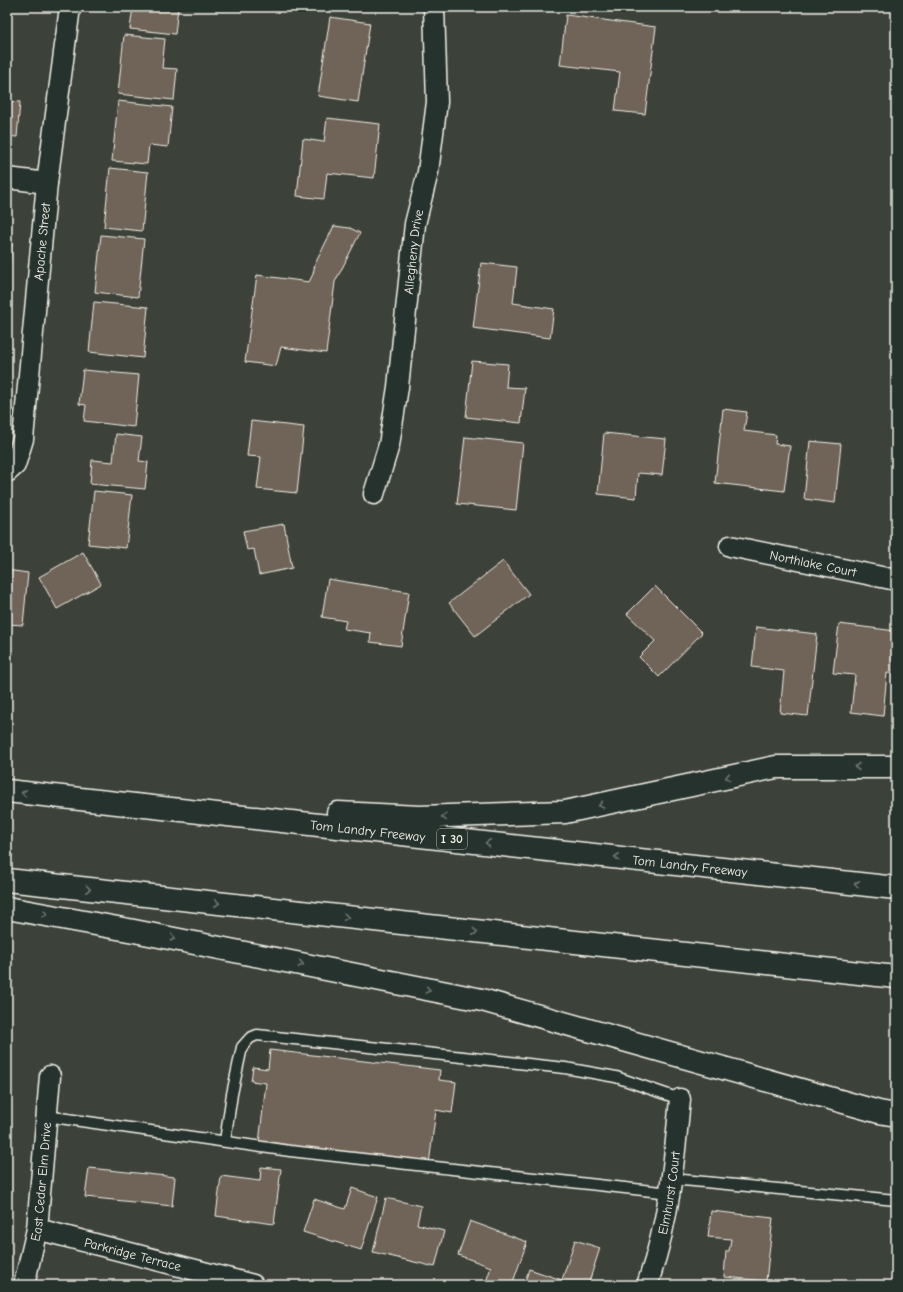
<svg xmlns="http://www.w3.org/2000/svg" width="903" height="1292" font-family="'Comic Neue',sans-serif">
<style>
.building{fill:#6f6458;stroke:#f4f1e8}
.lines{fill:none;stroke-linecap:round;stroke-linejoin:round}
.service-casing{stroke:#f4f1e8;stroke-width:13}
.minor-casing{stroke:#f4f1e8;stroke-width:23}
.motorway-casing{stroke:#f4f1e8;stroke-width:25}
.service{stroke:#26332d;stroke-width:10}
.minor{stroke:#26332d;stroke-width:20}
.motorway{stroke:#26332d;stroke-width:22}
.oneway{stroke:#6e766e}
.labels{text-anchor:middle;stroke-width:3.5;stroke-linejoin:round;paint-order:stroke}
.shield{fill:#26332d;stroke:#b6b8b0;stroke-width:1}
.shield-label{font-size:12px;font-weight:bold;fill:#f4f1e8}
.street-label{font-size:13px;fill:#f4f1e8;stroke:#26332d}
</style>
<rect width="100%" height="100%" fill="#3c423a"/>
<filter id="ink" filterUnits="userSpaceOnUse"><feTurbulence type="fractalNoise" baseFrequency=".025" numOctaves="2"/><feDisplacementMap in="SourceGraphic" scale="8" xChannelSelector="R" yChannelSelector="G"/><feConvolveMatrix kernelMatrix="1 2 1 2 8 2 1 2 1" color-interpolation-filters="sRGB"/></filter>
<g filter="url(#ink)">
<path class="building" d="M 133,7 L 178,7 L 175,34 L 130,29 Z
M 566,15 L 656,27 L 645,114 L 615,111 L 620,72 L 560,65 Z
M 330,17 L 370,23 L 358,102 L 318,96 Z
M 124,35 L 165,39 L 162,68 L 177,69 L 174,100 L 118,94 Z
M 7,101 L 20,102 L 17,137 L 7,136 Z
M 118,101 L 172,107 L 168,147 L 149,145 L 147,164 L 112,161 Z
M 327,118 L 380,124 L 374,178 L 327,173 L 324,199 L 297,196 L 303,139 L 324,142 Z
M 110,168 L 148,172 L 142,231 L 104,227 Z
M 334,226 L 350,228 L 360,233 L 335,282 L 326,353 L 281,347 L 276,366 L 245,362 L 257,275 L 309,282 L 313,274 L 315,264 Z
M 101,235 L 144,239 L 138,297 L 95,292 Z
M 7,244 L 12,244 L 8,278 L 7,278 Z
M 481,263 L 517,267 L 513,303 L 554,309 L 550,338 L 473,328 Z
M 94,302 L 148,307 L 143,358 L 89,352 Z
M 472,361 L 508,364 L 506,387 L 525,388 L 521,423 L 466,417 Z
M 83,370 L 139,375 L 134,427 L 84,421 L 86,405 L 79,404 Z
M 723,409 L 747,412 L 744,431 L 776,435 L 775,444 L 790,446 L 784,491 L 715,483 Z
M 251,421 L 304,427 L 297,493 L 257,489 L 261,457 L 247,456 Z
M 604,433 L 666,439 L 662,475 L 638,473 L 636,498 L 598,494 Z
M 116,434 L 142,437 L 139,461 L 148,462 L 145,489 L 90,484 L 92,460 L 113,462 Z
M 465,437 L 523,443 L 516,510 L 457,504 Z
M 810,441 L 841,444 L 835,503 L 804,499 Z
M 94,491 L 132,495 L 126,548 L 88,544 Z
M 284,524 L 292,568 L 259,575 L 254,549 L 247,550 L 243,531 Z
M 83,552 L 101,584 L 57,609 L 39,577 Z
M 503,561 L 529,594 L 475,636 L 449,603 Z
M 7,570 L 28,573 L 23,625 L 7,624 Z
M 328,579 L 409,592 L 401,646 L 370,642 L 371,633 L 344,629 L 346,621 L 322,617 Z
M 655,586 L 702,633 L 659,677 L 639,657 L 655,641 L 627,614 Z
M 839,624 L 896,631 L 896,674 L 887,673 L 883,716 L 851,712 L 855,675 L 833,673 Z
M 756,627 L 817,634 L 808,716 L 780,713 L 784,671 L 752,667 Z
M 270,1050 L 440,1070 L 439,1080 L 456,1082 L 452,1113 L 436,1110 L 429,1164 L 259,1143 L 266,1083 L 251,1081 L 253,1067 L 268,1069 Z
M 261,1167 L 281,1169 L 274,1224 L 216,1216 L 221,1176 L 260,1181 Z
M 89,1168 L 175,1177 L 172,1206 L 85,1197 Z
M 352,1188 L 378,1197 L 361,1250 L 303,1232 L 314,1199 L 345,1209 Z
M 386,1198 L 421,1206 L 417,1224 L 444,1231 L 435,1267 L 373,1252 Z
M 711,1211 L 773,1218 L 766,1281 L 724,1277 L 726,1251 L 729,1251 L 731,1239 L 708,1237 Z
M 470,1221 L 527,1242 L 512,1285 L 485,1285 L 491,1267 L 458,1255 Z
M 575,1240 L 600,1248 L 588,1285 L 524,1285 L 529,1269 L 562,1280 Z
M 821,1280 L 835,1285 L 819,1285 Z"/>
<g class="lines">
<defs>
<path id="service" d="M 46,1116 L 290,1151 L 670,1193
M 225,1141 L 232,1094 L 242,1047 L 250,1038 L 257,1035 L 565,1068 L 616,1077 L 680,1099
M 672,1179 L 896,1200"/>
<g id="minor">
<path d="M 7,178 L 47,183"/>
<path id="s1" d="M 7,472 L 15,465 L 23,439 L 47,183 L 70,7"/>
<path id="s2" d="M 374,494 L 389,445 L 398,387 L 415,224 L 428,172 L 437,102 L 434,7"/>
<path id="s3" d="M 730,546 L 896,580"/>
<path id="s4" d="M 37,1229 L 253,1285"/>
<path id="s5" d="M 24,1285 L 37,1229 L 50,1076"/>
<path id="s6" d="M 647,1285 C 669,1223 674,1164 680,1099"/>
</g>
<g id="motorway">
<path id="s7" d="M 7,791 L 896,888"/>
<path d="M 338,813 L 419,817 L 565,812 L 776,767 L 896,767"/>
<path d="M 7,880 L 896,977"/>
<path d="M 7,908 L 134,931 L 482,1000 L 879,1112 L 896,1115"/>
</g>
</defs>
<use href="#service" class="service-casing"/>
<use href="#minor" class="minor-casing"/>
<use href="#motorway" class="motorway-casing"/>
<use href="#service" class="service"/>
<use href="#minor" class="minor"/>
<use href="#motorway" class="motorway"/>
</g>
<defs><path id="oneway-chevron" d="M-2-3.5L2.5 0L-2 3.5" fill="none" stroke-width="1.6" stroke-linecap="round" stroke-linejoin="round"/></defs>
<g class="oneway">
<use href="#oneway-chevron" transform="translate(857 767) rotate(180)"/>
<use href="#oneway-chevron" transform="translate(728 777) rotate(168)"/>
<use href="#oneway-chevron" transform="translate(24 793) rotate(-174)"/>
<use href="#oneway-chevron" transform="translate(601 805) rotate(168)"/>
<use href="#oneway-chevron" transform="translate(444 817) rotate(178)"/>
<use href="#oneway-chevron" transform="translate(488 843) rotate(-174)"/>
<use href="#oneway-chevron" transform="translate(617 857) rotate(-174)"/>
<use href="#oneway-chevron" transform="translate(857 884) rotate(-174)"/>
<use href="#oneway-chevron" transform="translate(88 889) rotate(6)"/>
<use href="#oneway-chevron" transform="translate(217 903) rotate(6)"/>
<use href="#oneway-chevron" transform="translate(45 914) rotate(10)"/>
<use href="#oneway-chevron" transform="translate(346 917) rotate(6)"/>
<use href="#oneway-chevron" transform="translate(475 932) rotate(6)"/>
<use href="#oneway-chevron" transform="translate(173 938) rotate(11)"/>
<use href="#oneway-chevron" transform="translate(301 964) rotate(11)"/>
<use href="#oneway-chevron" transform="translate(428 990) rotate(11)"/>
</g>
</g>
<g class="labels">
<rect class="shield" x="437" y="829" width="30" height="20" rx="3"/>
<g class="shield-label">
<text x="452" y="843">I 30</text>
</g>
<g class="street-label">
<text dy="5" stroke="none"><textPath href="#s1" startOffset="236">Apache Street</textPath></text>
<text dy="5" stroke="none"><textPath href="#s2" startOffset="246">Allegheny Drive</textPath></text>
<text dy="5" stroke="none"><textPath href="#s3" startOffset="85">Northlake Court</textPath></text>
<text dy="5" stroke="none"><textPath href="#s7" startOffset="363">Tom Landry Freeway</textPath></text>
<text dy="5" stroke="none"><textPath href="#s7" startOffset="687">Tom Landry Freeway</textPath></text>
<text dy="5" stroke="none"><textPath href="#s5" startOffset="105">East Cedar Elm Drive</textPath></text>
<text dy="5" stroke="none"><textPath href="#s6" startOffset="95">Elmhurst Court</textPath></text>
<text dy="5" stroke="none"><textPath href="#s4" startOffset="99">Parkridge Terrace</textPath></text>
</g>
</g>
<rect width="903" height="1292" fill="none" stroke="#26332d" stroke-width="24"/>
<rect x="12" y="12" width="879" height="1268" fill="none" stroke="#f4f1e8" stroke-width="1.5" filter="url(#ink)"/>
</svg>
